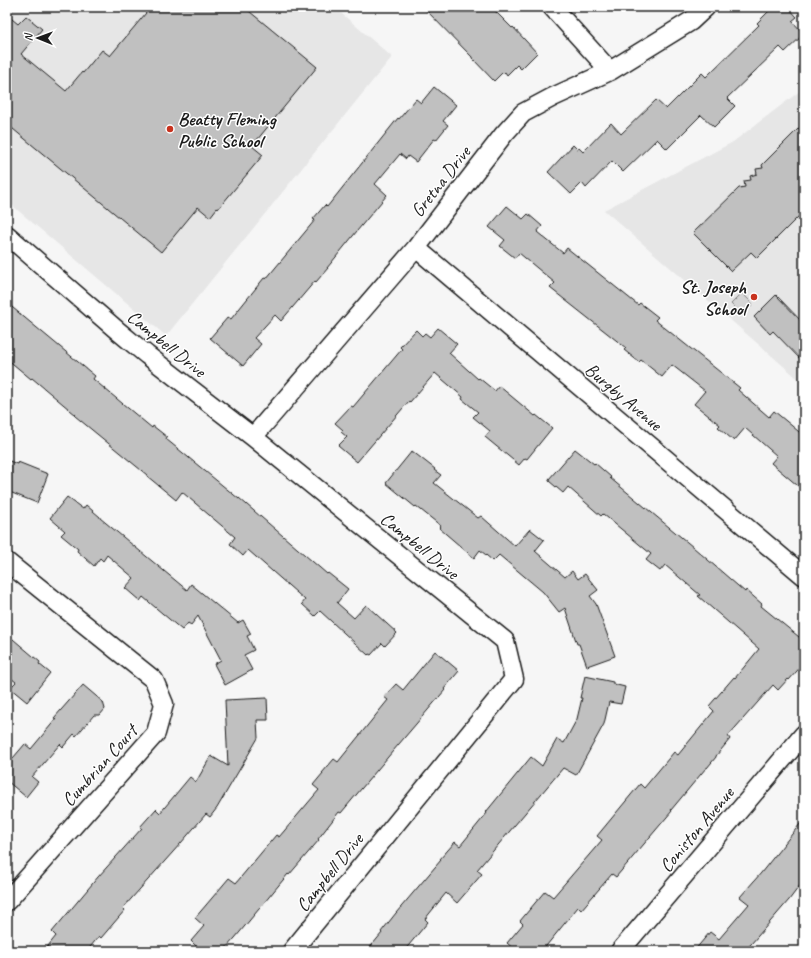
<svg xmlns="http://www.w3.org/2000/svg" width="811" height="958" font-family="Caveat,sans-serif">
<style>
.built{fill:#e6e6e6}
.green{fill:#d6d6d6;stroke:#797979}
.building{fill:#c0c0c0;stroke:#1c1c1c}
.lines{fill:none;stroke-linecap:round;stroke-linejoin:round}
.street-casing{stroke:#1c1c1c;stroke-width:21}
.street{stroke:#fff;stroke-width:18}
.poi-dot{fill:#c8321e;stroke:#fff;stroke-width:1.5}
.labels{text-anchor:middle;stroke-width:3;stroke-linejoin:round;paint-order:stroke}
.poi-label{font-size:19px;font-weight:bold;fill:#1c1c1c;stroke:#fff;text-anchor:start}
.street-label{font-size:19px;fill:#1c1c1c;stroke:#fff}
</style>
<rect width="100%" height="100%" fill="#f6f6f6"/>
<filter id="ink" filterUnits="userSpaceOnUse"><feTurbulence type="fractalNoise" baseFrequency=".025" numOctaves="2"/><feDisplacementMap in="SourceGraphic" scale="8" xChannelSelector="R" yChannelSelector="G"/><feConvolveMatrix kernelMatrix="1 2 1 2 8 2 1 2 1" color-interpolation-filters="sRGB"/></filter>
<g filter="url(#ink)">
<path class="built" d="M 7,7 L 334,7 L 392,57 L 166,336 L 7,201 Z
M 804,88 L 804,384 L 604,210 L 733,142 Z"/>
<path class="green" d="M 742,293 L 753,304 L 742,315 L 731,304 Z"/>
<path class="building" d="M 151,7 L 244,7 L 317,67 L 252,146 L 263,155 L 218,209 L 217,208 L 210,217 L 198,207 L 161,252 L 7,124 L 7,15 L 18,24 L 26,16 L 42,29 L 21,54 L 66,91 L 82,72 L 83,73 L 102,50 L 110,56 Z
M 423,7 L 491,7 L 512,28 L 513,27 L 537,53 L 521,69 L 517,65 L 507,75 L 505,72 L 503,74 L 502,73 L 494,81 L 472,58 L 472,57 Z
M 773,7 L 788,7 L 797,17 L 792,21 L 804,34 L 785,52 L 780,47 L 727,98 L 735,106 L 714,127 L 701,115 L 667,149 L 657,139 L 623,172 L 612,161 L 586,188 L 582,183 L 571,194 L 548,172 L 573,145 L 577,149 L 579,148 L 583,152 L 611,123 L 621,134 L 656,100 L 666,109 L 702,73 L 706,77 L 759,25 L 757,23 Z
M 434,87 L 456,105 L 443,121 L 448,125 L 436,140 L 434,139 L 416,162 L 408,156 L 406,159 L 400,154 L 375,184 L 387,195 L 357,231 L 327,268 L 328,268 L 316,282 L 315,281 L 281,321 L 275,315 L 254,338 L 261,344 L 243,366 L 210,338 L 228,317 L 231,319 L 264,278 L 266,279 L 315,220 L 313,219 L 325,205 L 327,207 L 398,118 L 399,119 L 416,99 L 421,103 Z
M 804,123 L 804,211 L 757,258 L 751,252 L 731,271 L 693,233 L 739,188 L 745,187 L 744,181 L 751,180 L 750,176 L 757,174 L 756,169 L 763,168 L 762,165 Z
M 507,206 L 523,219 L 528,214 L 542,226 L 537,232 L 563,253 L 567,248 L 638,305 L 640,303 L 658,317 L 655,320 L 740,388 L 738,390 L 769,417 L 774,411 L 804,436 L 804,491 L 771,463 L 777,456 L 745,428 L 734,441 L 718,427 L 720,425 L 694,404 L 705,391 L 672,365 L 662,377 L 641,360 L 639,362 L 624,350 L 626,348 L 550,288 L 555,283 L 519,253 L 515,258 L 500,246 L 505,240 L 489,227 Z
M 776,295 L 804,324 L 804,363 L 773,331 L 770,334 L 754,317 Z
M 7,303 L 95,376 L 93,379 L 152,428 L 153,426 L 167,437 L 166,439 L 239,499 L 239,498 L 327,574 L 328,573 L 348,589 L 337,603 L 354,618 L 366,605 L 397,633 L 385,646 L 382,643 L 371,655 L 369,654 L 368,655 L 320,611 L 315,616 L 302,604 L 305,600 L 248,550 L 243,556 L 230,544 L 235,537 L 182,492 L 176,500 L 147,476 L 147,475 L 75,416 L 76,415 L 32,378 L 31,379 L 7,359 Z
M 438,328 L 457,344 L 449,353 L 478,379 L 479,378 L 495,391 L 499,386 L 535,416 L 536,415 L 552,428 L 527,459 L 525,458 L 519,465 L 485,437 L 490,431 L 473,417 L 478,412 L 462,399 L 463,397 L 435,373 L 410,402 L 409,401 L 357,462 L 338,446 L 347,437 L 341,432 L 343,430 L 335,423 L 351,406 L 353,407 L 402,349 L 400,347 L 416,330 L 422,336 L 425,333 L 430,337 Z
M 575,449 L 594,464 L 595,463 L 611,477 L 610,478 L 693,547 L 745,592 L 746,590 L 762,604 L 761,606 L 804,641 L 804,663 L 789,680 L 788,679 L 778,690 L 773,685 L 728,736 L 730,739 L 716,756 L 716,757 L 707,768 L 706,768 L 671,810 L 672,811 L 616,877 L 612,874 L 581,910 L 578,907 L 542,951 L 516,951 L 507,943 L 523,924 L 520,921 L 545,891 L 553,897 L 602,840 L 597,836 L 640,784 L 644,788 L 674,752 L 678,755 L 714,711 L 709,706 L 734,677 L 735,678 L 759,649 L 698,596 L 700,595 L 665,565 L 660,571 L 646,560 L 651,554 L 603,514 L 601,516 L 568,487 L 563,493 L 549,481 L 549,479 Z
M 412,451 L 435,469 L 434,470 L 441,475 L 434,483 L 478,518 L 481,516 L 515,546 L 530,529 L 544,540 L 535,551 L 565,577 L 572,571 L 578,579 L 585,574 L 598,590 L 590,596 L 596,604 L 615,656 L 587,666 L 579,644 L 577,644 L 565,608 L 559,612 L 543,592 L 499,555 L 493,561 L 480,550 L 474,558 L 439,528 L 441,526 L 416,506 L 415,507 L 386,483 Z
M 7,460 L 17,464 L 18,462 L 48,474 L 37,503 L 7,491 Z
M 67,497 L 83,509 L 86,505 L 100,517 L 100,518 L 187,590 L 191,584 L 238,623 L 243,620 L 251,634 L 247,636 L 254,650 L 244,655 L 252,670 L 225,685 L 214,664 L 221,660 L 198,616 L 191,625 L 188,623 L 182,630 L 143,597 L 140,601 L 125,588 L 134,578 L 107,555 L 103,561 L 100,558 L 94,566 L 77,551 L 78,549 L 61,535 L 65,531 L 50,518 Z
M 7,634 L 40,662 L 39,664 L 50,673 L 27,702 L 10,688 L 16,682 L 7,675 Z
M 435,651 L 459,671 L 444,689 L 445,690 L 393,751 L 341,813 L 339,812 L 318,839 L 319,840 L 289,875 L 288,874 L 235,938 L 223,951 L 201,951 L 191,941 L 204,926 L 195,918 L 229,878 L 236,883 L 276,835 L 279,837 L 319,790 L 313,785 L 323,773 L 322,773 L 334,759 L 338,762 L 388,700 L 384,697 L 396,684 L 403,690 Z
M 585,676 L 613,682 L 613,684 L 625,687 L 621,704 L 609,702 L 604,724 L 576,775 L 563,768 L 477,870 L 482,874 L 457,903 L 446,893 L 425,919 L 428,922 L 404,951 L 367,951 L 382,933 L 381,932 L 396,913 L 441,860 L 440,859 L 455,842 L 460,846 L 487,813 L 486,812 L 531,757 L 542,766 L 557,739 L 564,743 L 577,719 L 582,698 L 580,698 Z
M 83,685 L 103,702 L 105,709 L 100,715 L 94,715 L 76,736 L 74,734 L 63,747 L 60,744 L 32,777 L 38,782 L 26,797 L 7,781 L 7,765 L 25,744 L 31,749 L 56,719 L 54,718 Z
M 267,698 L 268,720 L 257,720 L 258,738 L 217,808 L 210,817 L 206,814 L 181,843 L 123,908 L 125,910 L 101,938 L 99,936 L 87,951 L 44,951 L 56,936 L 52,932 L 98,877 L 142,828 L 140,827 L 156,809 L 160,813 L 190,777 L 196,782 L 211,756 L 228,766 L 225,700 Z
M 804,819 L 804,880 L 789,900 L 745,951 L 694,951 L 710,932 L 719,939 L 749,904 L 740,897 L 761,873 Z"/>
<g class="lines">
<defs>
<path id="street" d="M 552,7 L 610,71
M 7,235 L 118,331 L 147,355 L 253,437 L 505,641 L 514,679 L 292,951
M 416,248 L 804,576
M 253,437 L 416,248 L 504,134 L 523,113 L 553,97 L 610,71 L 691,21 L 706,7
M 7,562 L 154,680 L 164,704 L 156,733 L 7,901
M 620,951 L 804,734"/>
</defs>
<use href="#street" class="street-casing"/>
<use href="#street" class="street"/>
</g>
</g>
<g class="poi-dot">
<circle cx="170" cy="129" r="4"/>
<circle cx="754" cy="297" r="4"/>
</g>
<g class="labels">
<g class="poi-label">
<text x="178" y="125">Beatty Fleming<tspan x="178" dy="22">Public School</tspan></text>
<text x="746" y="293" text-anchor="end">St. Joseph<tspan x="746" dy="22">School</tspan></text>
</g>
<g class="street-label">
<text transform="translate(440 181) rotate(-52)" y="7">Gretna Drive</text>
<text transform="translate(167 343) rotate(39)" y="7">Campbell Drive</text>
<text transform="translate(624 396) rotate(40)" y="7">Burgby Avenue</text>
<text transform="translate(420 545) rotate(39)" y="7">Campbell Drive</text>
<text transform="translate(99 765) rotate(-48)" y="7">Cumbrian Court</text>
<text transform="translate(696 829) rotate(-50)" y="7">Coniston Avenue</text>
<text transform="translate(329 872) rotate(-51)" y="7">Campbell Drive</text>
</g>
</g>
<rect width="811" height="958" fill="none" stroke="#fff" stroke-width="24"/>
<rect x="12" y="12" width="787" height="934" fill="none" stroke="#1c1c1c" stroke-width="1.5" filter="url(#ink)"/>
<g transform="translate(38 38) rotate(271)" stroke="#ffffff" stroke-width="3" paint-order="stroke">
<path d="M0-3L7 15L0 10L-7 15Z" fill="#1c1c1c"/>
<text y="-6" font-size="11" font-weight="bold" text-anchor="middle" fill="#1c1c1c">N</text>
</g>
</svg>
